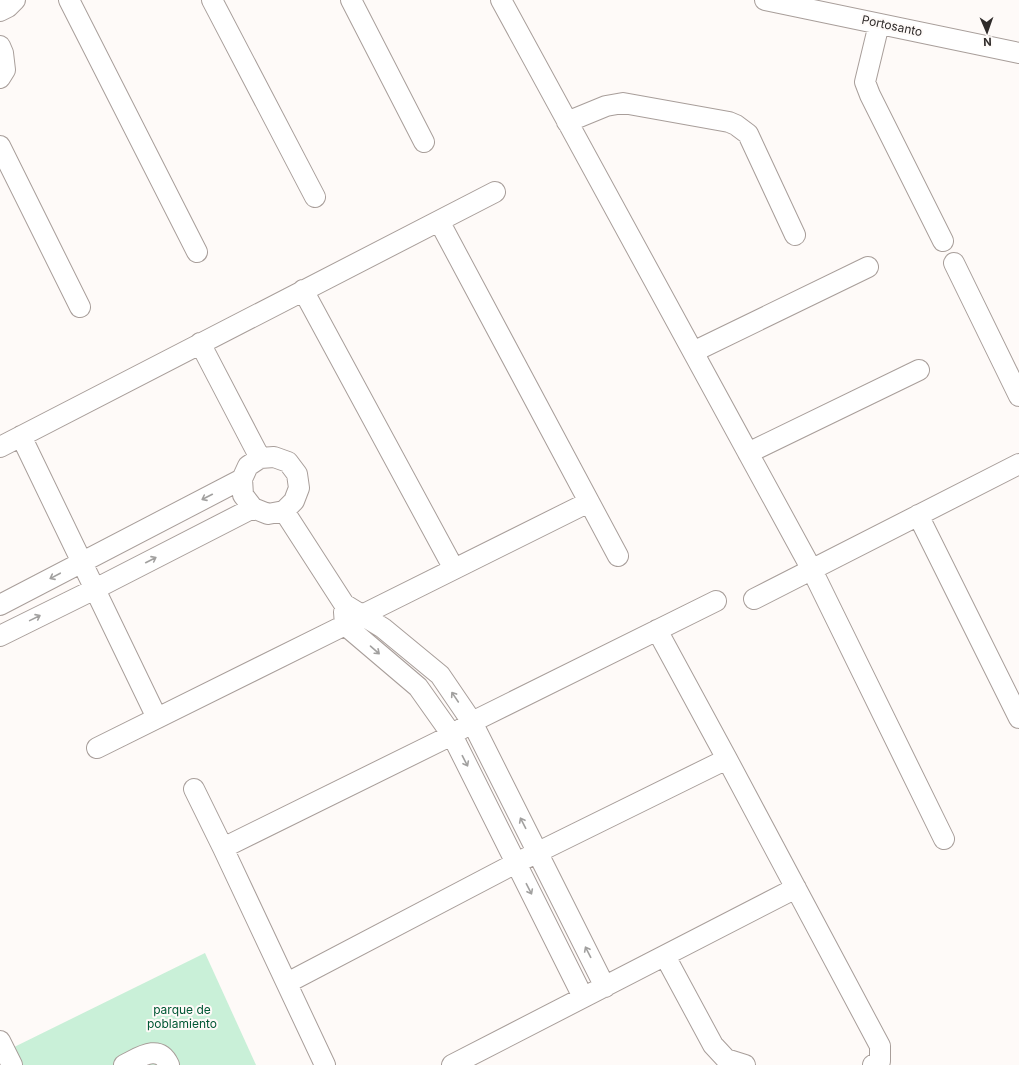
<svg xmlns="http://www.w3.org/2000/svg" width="1019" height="1065" font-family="Inter,sans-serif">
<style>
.green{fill:#c9f0d8}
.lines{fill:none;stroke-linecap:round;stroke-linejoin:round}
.street-casing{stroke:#a89e9a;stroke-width:22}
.street{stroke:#fff;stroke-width:20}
.oneway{stroke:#a1a09f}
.labels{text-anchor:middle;stroke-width:4;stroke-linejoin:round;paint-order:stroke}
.street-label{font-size:12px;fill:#2f2b2a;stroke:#fefaf8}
.park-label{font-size:12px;fill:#005734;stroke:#fefaf8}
</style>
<rect width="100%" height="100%" fill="#fefaf8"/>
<path class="green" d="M 205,953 L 256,1065 L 0,1065 L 0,1054 Z"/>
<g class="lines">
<defs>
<path id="street" d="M 69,0 L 197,252
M 212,0 L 315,197
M 351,0 L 424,142
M 501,0 L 812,570 L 944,839
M 765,0 L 1019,53
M 0,11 L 8,7 L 15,0
M 879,24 L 865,82 L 870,95 L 943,241
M 0,46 L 3,53 L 5,70 L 0,78
M 567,122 L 606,106 L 623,103 L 729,122 L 736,125 L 748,134 L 795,235
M 0,146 L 80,307
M 439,221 L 618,556
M 954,263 L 1019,396
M 303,290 L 454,569
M 200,343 L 260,458
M 693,352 L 868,267
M 21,436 L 157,718
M 0,447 L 495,192
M 748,453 L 919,370
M 284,511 L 344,604 L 383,628 L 440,675 L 472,722 L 605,987
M 918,515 L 1019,718
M 754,599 L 1019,464
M 0,605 L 242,479
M 344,612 L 345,625 L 418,687 L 452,735 L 583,997
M 657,630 L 727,759 L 880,1046 L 880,1061 L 873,1065
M 0,636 L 95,589 L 253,508 L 268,514 L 284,511 L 294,501 L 299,488 L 297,474 L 288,462 L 274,457 L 260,458 L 248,466 L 242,479 L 243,495 L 253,508
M 97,748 L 345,625 L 362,615 L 589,502
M 194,789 L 223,848 L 325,1065
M 223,848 L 452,735 L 472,722 L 716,601
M 665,956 L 713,1045 L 726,1059 L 745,1065
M 287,983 L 516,863 L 727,759
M 0,1041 L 12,1065
M 124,1065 C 140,1057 159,1043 169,1065
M 452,1065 L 796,888"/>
</defs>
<use href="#street" class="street-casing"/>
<use href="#street" class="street"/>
</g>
<defs><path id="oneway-shaft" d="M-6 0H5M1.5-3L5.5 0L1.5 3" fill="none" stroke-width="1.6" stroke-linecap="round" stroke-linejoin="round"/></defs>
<g class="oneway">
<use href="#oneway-shaft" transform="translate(207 497) rotate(153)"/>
<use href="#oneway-shaft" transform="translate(151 560) rotate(-27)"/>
<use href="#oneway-shaft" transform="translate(55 576) rotate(152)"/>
<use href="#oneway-shaft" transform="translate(35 618) rotate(-26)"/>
<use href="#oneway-shaft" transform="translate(375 650) rotate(41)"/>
<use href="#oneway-shaft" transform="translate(455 697) rotate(-124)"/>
<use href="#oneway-shaft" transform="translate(465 761) rotate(63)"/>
<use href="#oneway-shaft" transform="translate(523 823) rotate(-117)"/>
<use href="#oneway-shaft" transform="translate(529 889) rotate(63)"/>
<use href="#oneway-shaft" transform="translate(588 952) rotate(-117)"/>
</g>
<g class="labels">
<g class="street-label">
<text transform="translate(892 26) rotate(12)" y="4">Portosanto</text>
</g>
<g class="park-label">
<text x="182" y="1014">parque de<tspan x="182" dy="14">poblamiento</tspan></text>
</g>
</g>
<g transform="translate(987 32) rotate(178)" stroke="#fefaf8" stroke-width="3" paint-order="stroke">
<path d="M0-3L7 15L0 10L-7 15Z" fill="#2f2b2a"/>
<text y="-6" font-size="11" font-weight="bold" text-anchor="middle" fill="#2f2b2a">N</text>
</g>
</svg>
